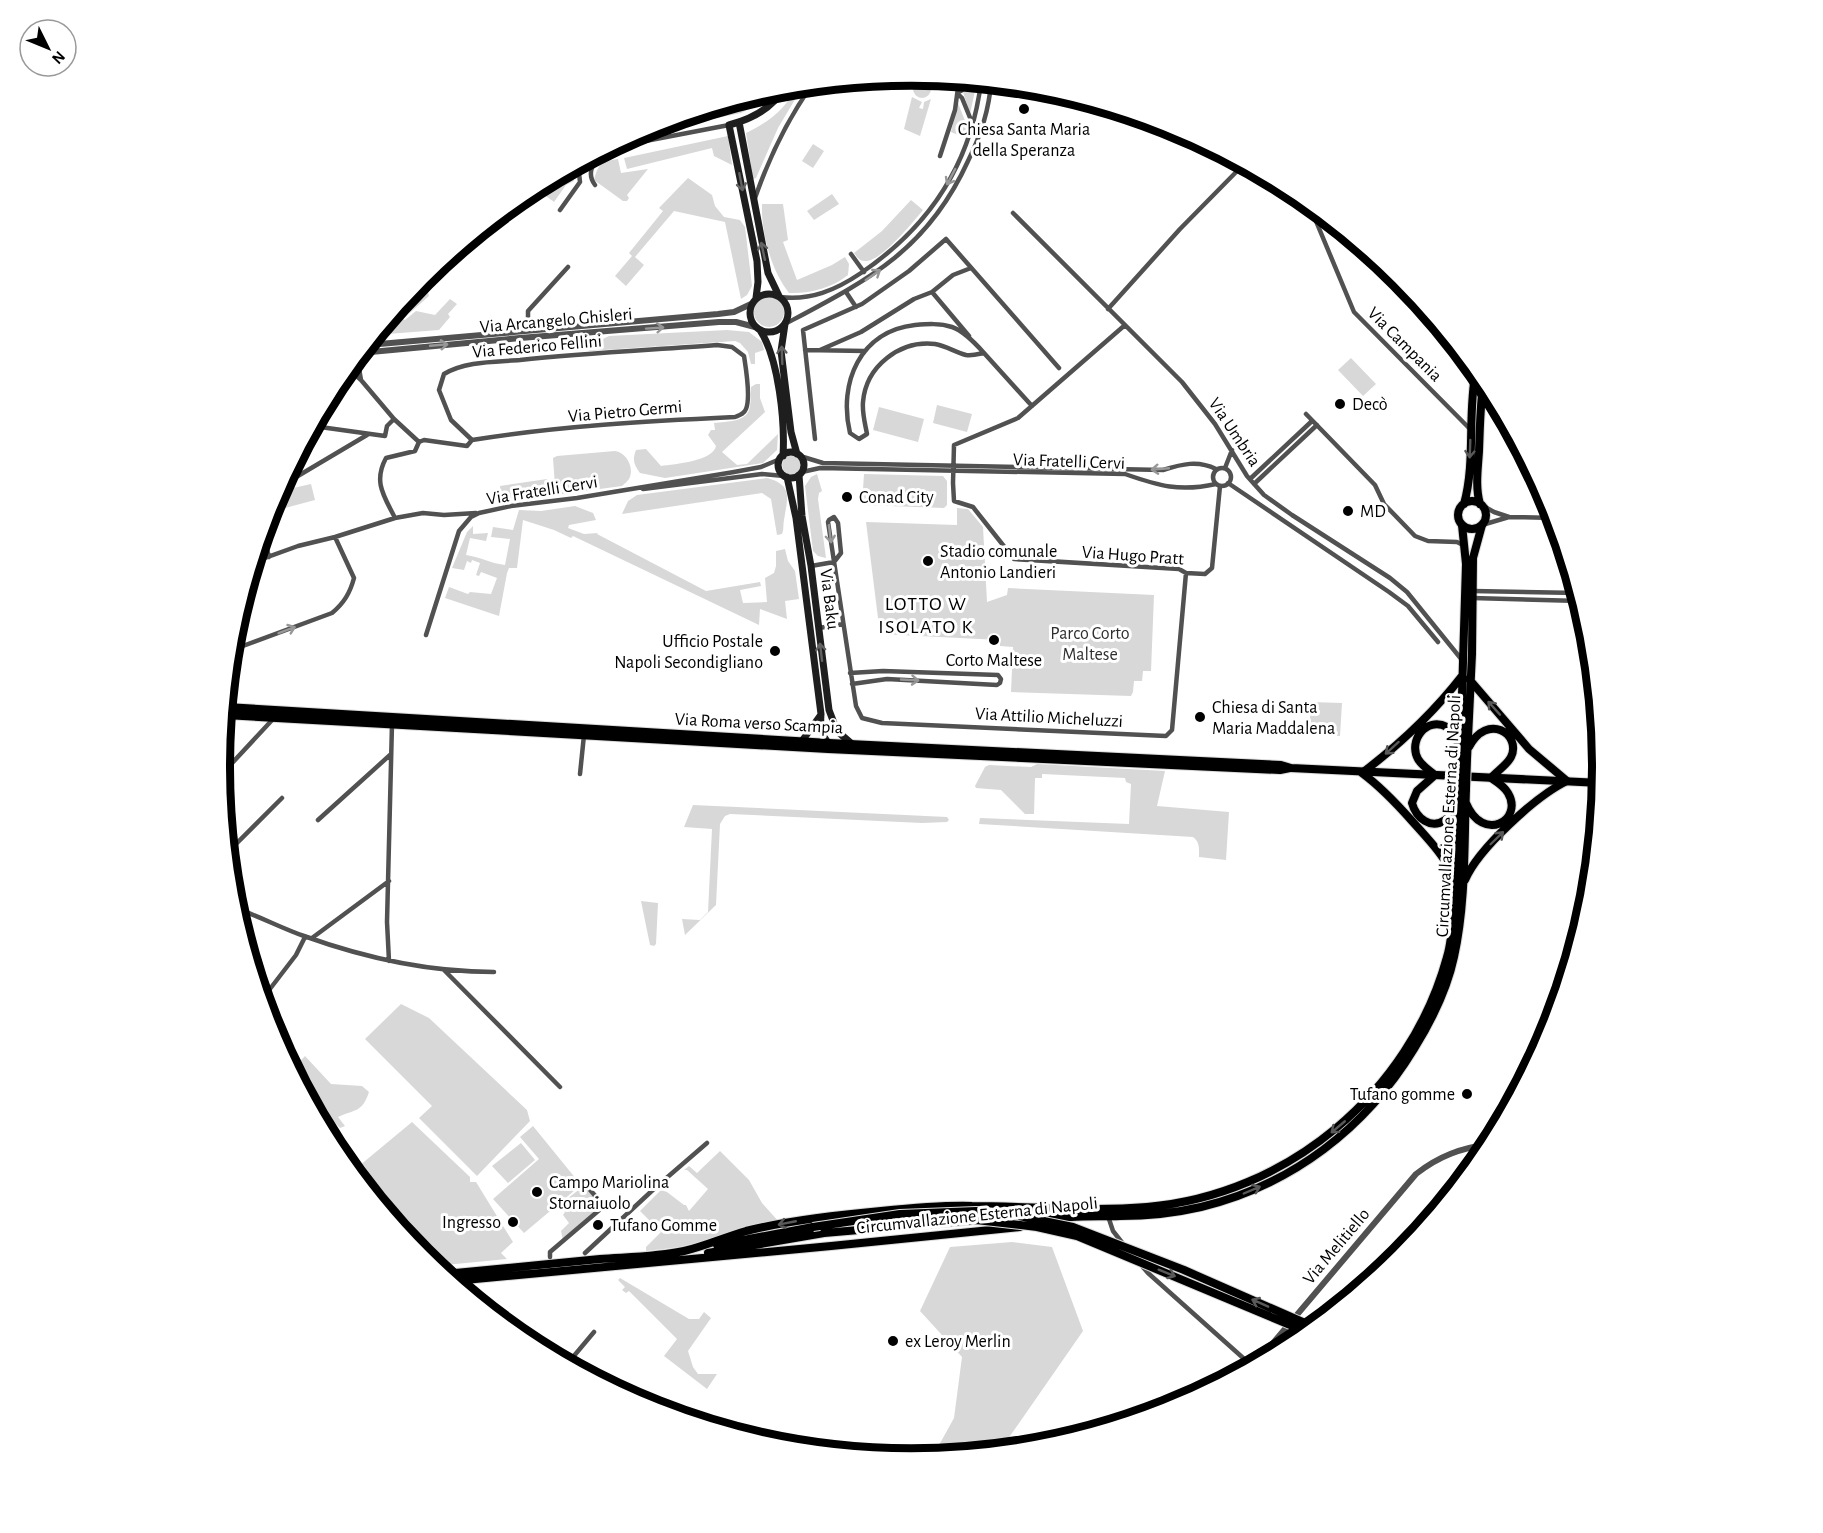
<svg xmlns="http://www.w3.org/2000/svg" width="1823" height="1533" font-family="'Alegreya Sans',sans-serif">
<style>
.green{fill:#d8d8d8}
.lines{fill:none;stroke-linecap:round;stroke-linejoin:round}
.primary-casing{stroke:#dbdbdb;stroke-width:10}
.trunk-casing{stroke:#dbdbdb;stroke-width:10}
.minor{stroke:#515151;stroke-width:4.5}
.tertiary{stroke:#515151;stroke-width:6}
.secondary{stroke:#1e1e1e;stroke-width:7}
.primary{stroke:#000;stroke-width:8}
.trunk{stroke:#000;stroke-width:8}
.trunk-bridge-casing{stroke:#dbdbdb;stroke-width:10;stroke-linecap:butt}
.trunk-bridge{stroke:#000;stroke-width:8}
.oneway{stroke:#979797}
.oneway2{stroke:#626262}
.oneway3{stroke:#595959}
.poi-dot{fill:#000;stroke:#fff;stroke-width:2}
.labels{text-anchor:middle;stroke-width:6;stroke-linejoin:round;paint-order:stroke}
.poi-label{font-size:18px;fill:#000;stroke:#fff;text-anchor:start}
.street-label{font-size:18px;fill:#000;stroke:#fff}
.park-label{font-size:18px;fill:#2f2f2f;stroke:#fff}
.neighbourhood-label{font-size:20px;letter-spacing:1.5px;fill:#000;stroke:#fff}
.rim{fill:none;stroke:#000;stroke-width:8}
</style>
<rect width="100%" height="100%" fill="#fff"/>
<path class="green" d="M913 89a9 9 0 1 1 18 0a9 9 0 1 1-18 0Z
M 972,81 L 977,81 L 970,114 L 963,92 Z
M 798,86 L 803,86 L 778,128 L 756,178 L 753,179 L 746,133 C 772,120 783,111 798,86 Z
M 765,92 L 753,107 L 741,113 L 631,136 L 647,128 L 702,111 L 704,116 L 744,106 L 743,99 Z
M 912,97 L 922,102 L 919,108 L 923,109 L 924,102 L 931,99 L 920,136 L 904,129 Z
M 958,103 L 967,126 L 963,137 L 951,132 Z
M 728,136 L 732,165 L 714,156 L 712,148 L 627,169 L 624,158 Z
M 813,144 L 824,151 L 813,168 L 802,161 Z
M 618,159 L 621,173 L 648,169 L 627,195 L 629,198 L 627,201 L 623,201 L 594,180 C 599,163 600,162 618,159 Z
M 571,170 L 574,181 L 566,185 L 554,202 L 538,190 L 525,193 Z
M 688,178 L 712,195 L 715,206 L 724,217 L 740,220 L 745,227 L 752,286 L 747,295 L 741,299 L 725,222 L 674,211 L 635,257 L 644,265 L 626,286 L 615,276 L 632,256 L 629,253 L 663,211 L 659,208 Z
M 832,194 L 839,204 L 814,220 L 807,211 Z
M 911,200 L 923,210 C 913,222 881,262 865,261 C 859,261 857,257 854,253 L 882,231 Z
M 762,204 L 783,204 L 788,240 L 783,242 L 797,280 L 832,265 L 845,257 L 849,264 L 848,275 C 832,288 809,294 789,293 C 771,270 761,233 762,204 Z
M 424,277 L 429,296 L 403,319 L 405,320 L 416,311 L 435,315 L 450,299 L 457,304 L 448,314 L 450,317 L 439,330 L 375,335 L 387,321 L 395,319 L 394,313 Z
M754 312a15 15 0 1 1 30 0a15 15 0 1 1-30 0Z
M 727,330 L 749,332 L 762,342 L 764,350 L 755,353 L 755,364 L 751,364 L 748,352 L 740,343 L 735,341 L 589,351 L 588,346 L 609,336 Z
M 1351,358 L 1376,384 L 1363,396 L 1338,370 Z
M 756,384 L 760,384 L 760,398 L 765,412 L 722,452 L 737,465 L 747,464 L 778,434 L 777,450 L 763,463 L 665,478 L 640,473 C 634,465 632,460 636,450 L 646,449 L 661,466 C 675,464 713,461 716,446 L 708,435 L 711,430 L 715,430 L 714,423 C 727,421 748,423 750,406 C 751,400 751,393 751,387 Z
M 937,405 L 972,414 L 967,432 L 933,423 Z
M 879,407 L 924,419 L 918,442 L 873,430 Z
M 615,451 C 626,452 635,468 629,479 C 628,481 623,485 622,486 L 502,502 L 500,486 L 547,479 L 549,486 L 555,486 L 553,458 L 557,456 Z
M782 465a10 10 0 1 1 20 0a10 10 0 1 1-20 0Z
M 817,474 L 822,491 L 819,493 L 818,499 L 826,558 L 818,556 L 813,551 L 805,486 L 811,477 Z
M 864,474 L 943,476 L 947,481 L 947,505 L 944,508 L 862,505 Z
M 767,478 C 794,485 787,499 784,520 C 783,525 784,529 782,534 L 777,535 L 771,499 L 762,493 L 622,514 L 628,501 L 637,495 Z
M 311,484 L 315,500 L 285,508 L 280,491 Z
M 575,506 L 593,513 L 596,520 L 569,525 L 568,528 L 584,534 L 598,533 L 597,534 L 706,591 L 760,582 L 761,586 L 740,590 L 743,603 L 767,602 L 765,578 L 774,573 L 776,566 L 776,551 L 785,549 L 788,561 L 795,571 L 799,599 L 785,601 L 787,619 L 760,609 L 759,625 L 573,536 L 571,538 L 554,530 L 523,520 L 517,568 L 509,568 L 507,573 L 499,616 L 445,598 L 449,587 L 468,594 L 470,592 L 491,594 L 497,578 L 481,572 L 479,576 L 476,575 L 480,563 L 472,560 L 471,563 L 467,561 L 464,570 L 452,568 L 467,532 L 473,526 L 473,534 L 488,533 L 486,541 L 470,538 L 466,555 C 481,557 489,563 505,565 L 510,539 L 491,537 L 493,527 L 513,530 L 519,510 L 541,511 Z
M 957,508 L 968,509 L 983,527 L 987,602 L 1007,595 L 1008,588 L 1154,595 L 1151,671 L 1143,671 L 1142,681 L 1134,681 L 1133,692 L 1131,696 L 1011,692 L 1013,647 L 1000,646 L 1000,640 L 880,634 L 866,522 L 957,525 Z
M 1311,702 L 1342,703 L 1340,736 L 1309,735 Z
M 1037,764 L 1165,771 L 1157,806 L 1229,812 L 1226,860 L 1199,857 C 1199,849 1200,842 1193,837 L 979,824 L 980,818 L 1129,824 L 1131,784 L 1126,782 L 1125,778 L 1042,774 L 1042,778 L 1035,778 L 1034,814 L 1025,814 L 1001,790 L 976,788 L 975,786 L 985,767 L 989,765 L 1031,767 Z
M 693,805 L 947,817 L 949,820 L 947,822 L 922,823 L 730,814 L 725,816 L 720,824 L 716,905 L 685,935 L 682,919 L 700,920 L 708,912 L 712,829 L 684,827 Z
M 641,901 L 658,903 L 656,944 L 654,946 L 650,945 Z
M 401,1004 L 429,1018 L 527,1110 L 530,1121 L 477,1176 L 419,1118 L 432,1106 L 365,1039 Z
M 305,1056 L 331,1084 L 362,1086 L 369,1092 C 362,1113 355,1109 338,1117 L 345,1126 L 340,1128 L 311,1099 L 309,1099 L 293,1069 Z
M 412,1122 L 470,1177 L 470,1182 L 476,1182 L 513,1242 L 501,1253 L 507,1259 L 435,1266 L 422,1255 L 353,1171 Z
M 533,1126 L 581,1185 L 524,1233 L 493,1199 L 539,1159 L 520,1137 Z
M 521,1143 L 535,1160 L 508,1183 L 492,1166 Z
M 720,1151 L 749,1180 L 762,1203 L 779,1222 L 680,1247 L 646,1251 L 646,1247 L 661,1232 L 640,1211 L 661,1190 L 667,1192 L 684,1205 L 686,1205 L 689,1211 L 708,1189 L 687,1170 L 684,1170 L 689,1166 L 697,1173 Z
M 585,1185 L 601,1206 L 597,1211 L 563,1240 L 561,1231 L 569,1223 L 563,1215 L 565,1212 L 559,1205 Z
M 1012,1242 L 1052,1247 L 1083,1331 L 1001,1449 L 933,1456 L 954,1418 L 962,1357 L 920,1311 L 950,1247 Z
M 620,1278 L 689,1319 L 699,1319 L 704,1312 L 711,1318 L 688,1351 L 693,1367 L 698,1374 L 717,1374 L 707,1389 L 664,1356 L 677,1339 L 629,1291 L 626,1293 L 622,1290 L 625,1287 L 618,1280 Z"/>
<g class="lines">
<defs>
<path id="primary" d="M1458 515a14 14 0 1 1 28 0a14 14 0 1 1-28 0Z
M 1464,504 C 1476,461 1467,414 1476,370
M 1480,504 C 1475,487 1478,468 1479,451 C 1480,427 1480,403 1484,379
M 226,707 L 829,743 L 1281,765 L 1291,768 L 1601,783
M 225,715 L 828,749 L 1280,770 L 1290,768"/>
<path id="trunk" d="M 1467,759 L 1472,654 L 1473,558 L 1482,525
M 1460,760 L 1466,564 L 1462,525
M 1466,803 C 1483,844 1524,820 1508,793 C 1504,786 1497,782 1491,778 C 1497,771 1507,765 1511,757 C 1522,734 1487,712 1469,747
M 1457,804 C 1454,809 1451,816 1445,820 C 1431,830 1416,818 1412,803 L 1417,791 L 1435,775 C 1429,770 1422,766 1418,759 C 1408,741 1426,716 1447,727 C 1453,731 1457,740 1459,747
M 1454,877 C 1444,855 1428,839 1412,821 C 1396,803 1381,787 1362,773 C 1399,745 1434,712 1462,676
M 1465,880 C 1478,849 1536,796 1567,781 L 1529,749 L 1469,679
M 1043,1221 C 1069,1215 1094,1217 1120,1216 C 1147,1216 1175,1213 1201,1207 C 1292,1185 1366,1128 1414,1049 C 1432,1020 1447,990 1454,957 C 1466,903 1464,845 1466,789
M 717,1245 L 813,1227
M 708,1253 L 824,1233
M 445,1274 C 497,1269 549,1264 600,1259 C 628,1257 657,1257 684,1251 C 705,1246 725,1237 746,1231 C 790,1220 836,1215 881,1211 C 911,1208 941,1205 972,1206 C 1030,1206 1088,1212 1147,1207 C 1287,1195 1410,1093 1447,957 C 1453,937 1453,914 1455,893 C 1457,858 1458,824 1459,789
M 454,1281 L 831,1246 L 1020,1227"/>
</defs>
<use href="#primary" class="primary-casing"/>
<use href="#trunk" class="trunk-casing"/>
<path class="minor" d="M 958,91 L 961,91 L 970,81
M 958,94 L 962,98 L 973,125
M 1093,111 L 1101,105
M 609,148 L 729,125
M 940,156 L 955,110 L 959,80
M 595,185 C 585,172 595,160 605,150
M 755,198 C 769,158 787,120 812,85
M 1308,202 L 1354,312 L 1470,429
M 560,210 L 580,182 L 579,173 L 575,166
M 1013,213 L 1182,382 L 1215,424 L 1247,476 L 1264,495 L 1292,515 L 1390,578 L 1407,592 L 1462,660
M 851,254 L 864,272
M 846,292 L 856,307
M 932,292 L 969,336
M 780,297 C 810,301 836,290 861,273 C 929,227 971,164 981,82
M 1108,309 L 1180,229 L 1244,164
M 785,324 C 868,280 927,251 968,161 C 980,137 989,110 991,83
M 1125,325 L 1018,418 L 954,445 L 953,483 L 954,501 L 973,507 L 1014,559 L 1179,569 L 1186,573 L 1205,574 L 1212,568 L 1220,486
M 528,329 L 528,311 L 568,267
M 805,350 L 865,351
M 820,350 L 861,332 L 914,299 L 932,292 L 953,275 L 971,268
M 984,353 C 979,354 972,356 966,355 C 955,352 946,346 935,344 C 900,340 866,366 863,402 C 862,413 865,423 867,434 L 859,439 L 850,433 C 838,383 860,331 915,325 C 927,324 940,323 952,327 C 964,331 976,344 984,353 L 1032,406
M 357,357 L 361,380 L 394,419 L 419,442
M 348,368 L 361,380
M 1306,414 L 1375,485 L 1384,504 L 1415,536 L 1428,541 L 1457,542 L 1465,546
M 313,426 L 385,436 L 387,426 L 394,419
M 815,439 L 803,330 L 862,304 L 909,271 L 946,239 L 1059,368
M 419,442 L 424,440 L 467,446 L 472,440 L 451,420 L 439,390 L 444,374 C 465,361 495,362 520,360 C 585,353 651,350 717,345 L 732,347 L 744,356 C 746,369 751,397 746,409 C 744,414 740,415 735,417 C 648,421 559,426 472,440
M 800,456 L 823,463 L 1163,470 C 1182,464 1198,460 1216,469
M1213 477a9 9 0 1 1 18 0a9 9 0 1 1-18 0Z
M 1225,468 L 1232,450
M 802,472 L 820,468 L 1125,474 C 1159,486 1180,492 1216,484
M 1250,479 L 1312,421
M 1228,483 L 1389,592 L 1408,606 L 1438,642
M 1254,484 L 1317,425
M 281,486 L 367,435
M 643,489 L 762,474 L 784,476
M 1480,504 L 1494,512 L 1509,517
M 395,518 C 384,496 373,482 386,458 L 415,451 L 419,442
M 1482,525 L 1509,517 L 1555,518
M 263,534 L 269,557
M 254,562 L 298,546 L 335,537 L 395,518 L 423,513 L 444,515 L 476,513
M 811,566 L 834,562 L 841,553 L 838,523 L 834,517 L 829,520 L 828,522 L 856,706 L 862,718 L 882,723 L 1166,736 L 1172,730 L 1186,573
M 1473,591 L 1578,593
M 1472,598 L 1580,601
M 819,628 L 843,624
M 426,635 L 459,531 L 471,517 L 479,513 L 511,506 L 577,498 L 734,472 L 761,467 L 780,459
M 232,650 L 332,613 C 344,603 350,593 354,578 L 335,537
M 850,673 L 883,671 L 998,675 L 1001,679 L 1000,683 L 997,685 L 887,679 L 852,684
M 580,774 L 584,735
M 221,775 L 274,718
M 318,820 L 390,755
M 228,852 L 282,798
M 235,908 C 259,916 281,928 304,936 C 365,958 430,972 494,972
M 312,938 L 389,881
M 389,961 L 387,922 L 392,724
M 444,970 L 560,1087
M 263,998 L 296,955 L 305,937
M 1108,1216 L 1113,1231 L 1124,1245
M 585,1253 L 656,1187 L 707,1143
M 550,1257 L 550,1252 L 604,1206 L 585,1184 L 582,1186
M 1141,1265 L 1148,1273 L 1251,1365
M 568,1363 L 594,1332"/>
<path class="tertiary" d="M 368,345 L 718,314 L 734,312 L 751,304
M 360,353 L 520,338 L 719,322 L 736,322 L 755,327
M 1257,1362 L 1416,1174 C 1439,1156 1461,1148 1490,1144"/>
<path class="secondary" d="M 739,122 L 768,273 L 779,296
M750 313a19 19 0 1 1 38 0a19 19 0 1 1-38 0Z
M 756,298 L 758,282 L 757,261 L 729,125 C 752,119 773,108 785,87
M 785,324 L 781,351 L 791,432 L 797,454
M 760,330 C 779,359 785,422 783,456
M778 465a13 13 0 1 1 26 0a13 13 0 1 1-26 0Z
M 799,475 L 802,516 L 811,566 L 829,710 L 837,731 L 852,744
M 787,477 L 796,518 L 821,714 C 820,727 821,735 830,745
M 802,741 L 820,716"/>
<use href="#primary" class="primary"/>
<use href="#trunk" class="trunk"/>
<defs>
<path id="trunk-bridge" d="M 1459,789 L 1460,760
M 1466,789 L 1467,759
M 813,1227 L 900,1214 L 976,1211 L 1014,1215 L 1073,1227 L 1184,1270 L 1314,1327
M 824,1233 L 976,1220 L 1037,1227 L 1077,1236 L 1307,1332"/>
</defs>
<use href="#trunk-bridge" class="trunk-bridge-casing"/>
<use href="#trunk-bridge" class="trunk-bridge"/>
</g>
<defs><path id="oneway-shaft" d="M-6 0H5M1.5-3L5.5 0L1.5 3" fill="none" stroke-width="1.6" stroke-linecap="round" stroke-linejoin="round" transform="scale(1.5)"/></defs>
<g class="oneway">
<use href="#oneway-shaft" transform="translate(951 177) rotate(118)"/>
<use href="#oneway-shaft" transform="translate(873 275) rotate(-35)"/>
<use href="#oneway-shaft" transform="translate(655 328) rotate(-4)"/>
<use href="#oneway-shaft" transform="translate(439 345) rotate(-5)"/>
<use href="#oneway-shaft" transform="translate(1160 469) rotate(175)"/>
<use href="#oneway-shaft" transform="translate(830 534) rotate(83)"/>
<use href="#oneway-shaft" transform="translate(287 630) rotate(-21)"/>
<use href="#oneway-shaft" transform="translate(910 680) rotate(3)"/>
</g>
<g class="oneway2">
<use href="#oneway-shaft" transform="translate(741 182) rotate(79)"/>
<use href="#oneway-shaft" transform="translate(763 251) rotate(-102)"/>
<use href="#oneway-shaft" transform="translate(782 355) rotate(-92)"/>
<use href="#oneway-shaft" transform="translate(821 652) rotate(-97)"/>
</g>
<g class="oneway3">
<use href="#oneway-shaft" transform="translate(1470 449) rotate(92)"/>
<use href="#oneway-shaft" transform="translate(1494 708) rotate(-132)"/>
<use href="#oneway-shaft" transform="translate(1392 748) rotate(138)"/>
<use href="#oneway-shaft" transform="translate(1497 838) rotate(-44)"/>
<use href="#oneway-shaft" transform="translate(1338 1127) rotate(140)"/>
<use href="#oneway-shaft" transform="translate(1252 1190) rotate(-23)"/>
<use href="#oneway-shaft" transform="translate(787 1223) rotate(169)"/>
<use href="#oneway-shaft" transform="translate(1167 1273) rotate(22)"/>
<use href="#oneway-shaft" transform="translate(1260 1303) rotate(-156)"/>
</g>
<g class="poi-dot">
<circle cx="1024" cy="109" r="6"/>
<circle cx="1340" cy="404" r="6"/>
<circle cx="847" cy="497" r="6"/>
<circle cx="1348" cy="511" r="6"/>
<circle cx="928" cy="561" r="6"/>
<circle cx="994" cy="640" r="6"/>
<circle cx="775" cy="651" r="6"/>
<circle cx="1200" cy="717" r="6"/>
<circle cx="1467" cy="1094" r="6"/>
<circle cx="537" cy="1192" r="6"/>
<circle cx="513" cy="1222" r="6"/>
<circle cx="598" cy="1225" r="6"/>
<circle cx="893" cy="1341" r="6"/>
</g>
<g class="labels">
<g class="poi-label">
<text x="1024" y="135" text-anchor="middle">Chiesa Santa Maria<tspan x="1024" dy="21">della Speranza</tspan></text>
<text x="1352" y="410">Decò</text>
<text x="859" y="503">Conad City</text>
<text x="1360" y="517">MD</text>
<text x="940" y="557">Stadio comunale<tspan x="940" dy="21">Antonio Landieri</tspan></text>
<text x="763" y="647" text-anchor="end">Ufficio Postale<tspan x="763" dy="21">Napoli Secondigliano</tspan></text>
<text x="994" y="666" text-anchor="middle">Corto Maltese</text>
<text x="1212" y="713">Chiesa di Santa<tspan x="1212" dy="21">Maria Maddalena</tspan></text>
<text x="1455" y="1100" text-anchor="end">Tufano gomme</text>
<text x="549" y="1188">Campo Mariolina<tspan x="549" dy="21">Stornaiuolo</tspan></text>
<text x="501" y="1228" text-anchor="end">Ingresso</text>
<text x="610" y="1231">Tufano Gomme</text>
<text x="905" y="1347">ex Leroy Merlin</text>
</g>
<g class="street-label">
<text transform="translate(556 320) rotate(-5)" y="6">Via Arcangelo Ghisleri</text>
<text transform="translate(1405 344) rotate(45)" y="6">Via Campania</text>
<text transform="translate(537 346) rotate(-5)" y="6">Via Federico Fellini</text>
<text transform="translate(625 411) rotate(-5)" y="6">Via Pietro Germi</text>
<text transform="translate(1235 432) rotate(56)" y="6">Via Umbria</text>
<text transform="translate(1069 461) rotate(2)" y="6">Via Fratelli Cervi</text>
<text transform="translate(542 490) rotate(-9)" y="6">Via Fratelli Cervi</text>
<text transform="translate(1133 555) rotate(4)" y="6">Via Hugo Pratt</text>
<text transform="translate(830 599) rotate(83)" y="6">Via Baku</text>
<text transform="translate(1049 717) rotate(3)" y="6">Via Attilio Micheluzzi</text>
<text transform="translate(759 723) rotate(3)" y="6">Via Roma verso Scampia</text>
<text transform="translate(1448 816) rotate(-87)" y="6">Circumvallazione Esterna di Napoli</text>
<text transform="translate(977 1215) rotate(-6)" y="6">Circumvallazione Esterna di Napoli</text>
<text transform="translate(1336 1246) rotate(-50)" y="6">Via Melitiello</text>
</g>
<g class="park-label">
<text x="1090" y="639">Parco Corto<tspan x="1090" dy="21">Maltese</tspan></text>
</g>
<g class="neighbourhood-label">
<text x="926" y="610">LOTTO W<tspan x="926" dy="23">ISOLATO K</tspan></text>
</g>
</g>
<path d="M0 0H1823V1533H0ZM230 767a681 681 0 1 1 1362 0a681 681 0 1 1-1362 0Z" fill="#fff" fill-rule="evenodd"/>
<path class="rim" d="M230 767a681 681 0 1 1 1362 0a681 681 0 1 1-1362 0Z"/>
<g transform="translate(48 48) rotate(133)"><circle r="28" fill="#ffffff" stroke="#999999" stroke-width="1.5"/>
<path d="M0-4.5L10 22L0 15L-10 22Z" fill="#000000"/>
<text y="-9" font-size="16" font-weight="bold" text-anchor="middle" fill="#000000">N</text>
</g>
</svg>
